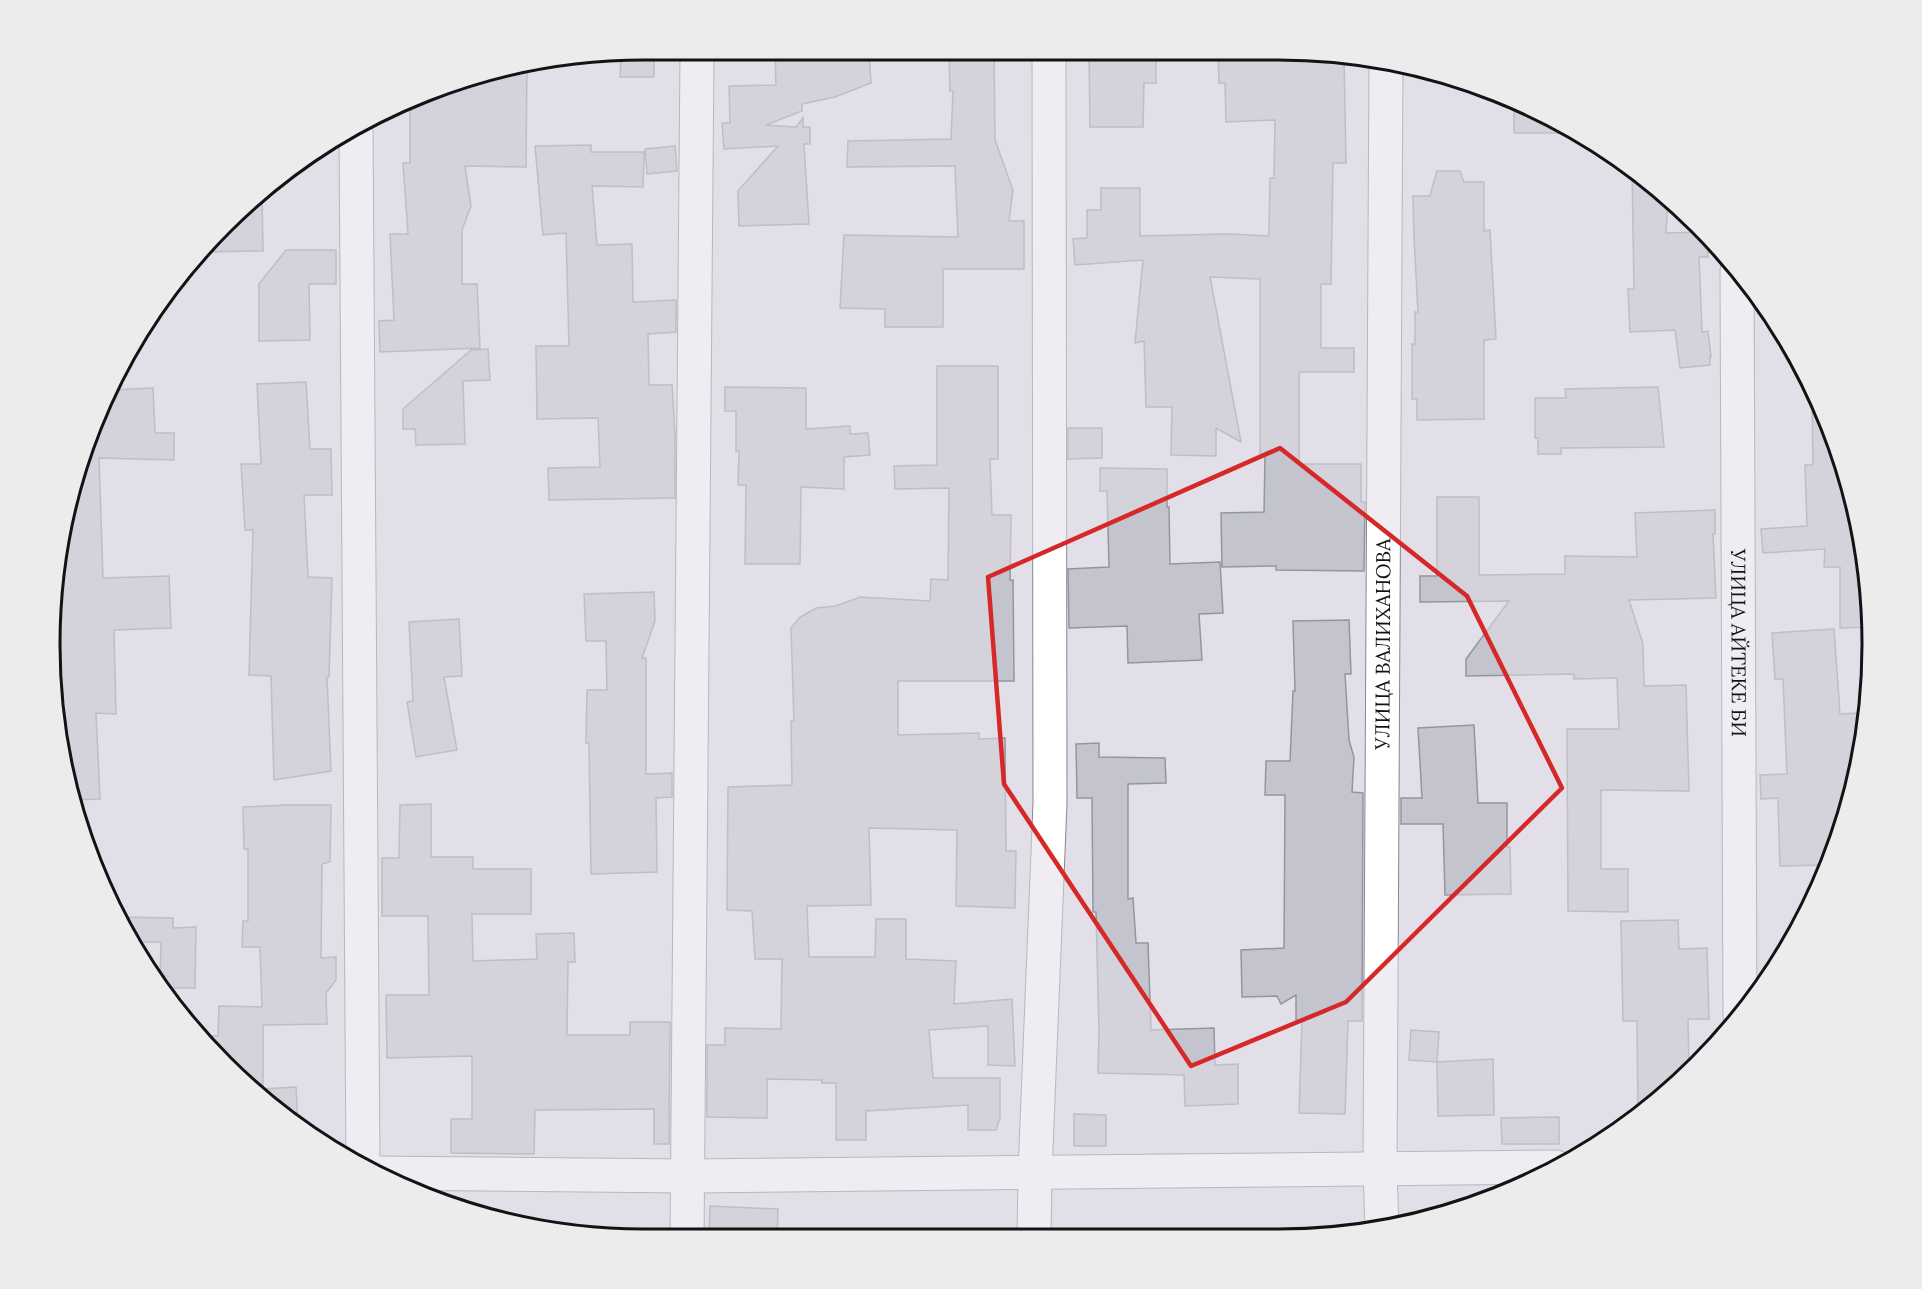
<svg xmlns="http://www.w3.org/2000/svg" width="1922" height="1289" font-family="Lora,serif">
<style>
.building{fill:#c3c4cd;stroke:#94969e;stroke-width:1.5}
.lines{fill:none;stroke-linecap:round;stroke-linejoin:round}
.minor-casing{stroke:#89868e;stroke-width:35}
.minor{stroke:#fff;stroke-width:33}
.marked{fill:none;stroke:#d62828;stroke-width:4.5;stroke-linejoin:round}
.labels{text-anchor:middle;stroke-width:4.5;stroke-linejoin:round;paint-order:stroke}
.street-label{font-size:20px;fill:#131215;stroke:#fff}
.rim{fill:none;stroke:#131215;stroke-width:3}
</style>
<rect width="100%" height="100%" fill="#e2dfe8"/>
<path class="building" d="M 1156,50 L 1156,83 L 1144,83 L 1143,127 L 1090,127 L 1089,51 Z
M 1218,50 L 1278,50 L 1344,56 L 1346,163 L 1333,163 L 1331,284 L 1321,284 L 1321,348 L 1354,348 L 1354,372 L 1299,372 L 1299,464 L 1361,464 L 1361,502 L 1365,502 L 1364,571 L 1276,570 L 1276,566 L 1222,567 L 1221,513 L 1264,512 L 1265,456 L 1260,453 L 1260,279 L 1210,277 L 1241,442 L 1216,428 L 1216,456 L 1171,455 L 1172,407 L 1146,407 L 1144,341 L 1135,343 L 1143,260 L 1075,265 L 1073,239 L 1087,238 L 1087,210 L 1101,210 L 1101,188 L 1140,188 L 1140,236 L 1228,234 L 1269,236 L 1270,178 L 1274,178 L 1275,120 L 1226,122 L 1225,83 L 1219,83 Z
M 869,52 L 871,83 L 835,97 L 802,104 L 802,111 L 766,125 L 796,127 L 803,118 L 803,127 L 810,127 L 810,144 L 804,144 L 809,224 L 739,226 L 738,191 L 778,146 L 724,149 L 722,123 L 730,123 L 729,86 L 776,85 L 775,53 Z
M 949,52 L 994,52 L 995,140 L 1013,190 L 1009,221 L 1024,221 L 1024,269 L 943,269 L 943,327 L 885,327 L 885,309 L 840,308 L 844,235 L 958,237 L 955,166 L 847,167 L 848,141 L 951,139 L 953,91 L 950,91 Z
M 621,54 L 654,54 L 654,77 L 620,77 Z
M 527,64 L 526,167 L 465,166 L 471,206 L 462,230 L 462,284 L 477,284 L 480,348 L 380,352 L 379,321 L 394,320 L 390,234 L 408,234 L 403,163 L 410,163 L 410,102 L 439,88 L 470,88 L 468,78 Z
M 1514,102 L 1541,111 L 1580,133 L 1514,133 Z
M 591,145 L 591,152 L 644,152 L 643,187 L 592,186 L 597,245 L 632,244 L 633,302 L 676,300 L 676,332 L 648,334 L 649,385 L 672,385 L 675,435 L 675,498 L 549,500 L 548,468 L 600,467 L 598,418 L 537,419 L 536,346 L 569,346 L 566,233 L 543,235 L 535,146 Z
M 675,146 L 677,171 L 647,174 L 645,149 Z
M 1632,170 L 1668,199 L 1666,233 L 1705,232 L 1708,235 L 1708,257 L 1699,257 L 1702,332 L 1708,331 L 1711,357 L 1710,357 L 1710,365 L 1680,368 L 1675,330 L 1630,332 L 1628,289 L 1634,289 Z
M 1437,171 L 1460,171 L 1464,182 L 1484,182 L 1484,231 L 1490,230 L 1496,339 L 1484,340 L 1484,419 L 1417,420 L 1417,399 L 1412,399 L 1412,344 L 1415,344 L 1415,312 L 1418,312 L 1414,238 L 1413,196 L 1430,196 Z
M 262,190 L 263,251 L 201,252 L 252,197 Z
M 286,250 L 336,250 L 336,284 L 309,284 L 310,340 L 259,341 L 259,284 Z
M 488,349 L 490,380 L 463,381 L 465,444 L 416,445 L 415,429 L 403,429 L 403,409 L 471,350 Z
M 937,366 L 998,366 L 998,459 L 990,459 L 992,515 L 1011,515 L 1010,580 L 1013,580 L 1014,681 L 898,681 L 898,735 L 979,733 L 979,739 L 1005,738 L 1006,851 L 1016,851 L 1015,908 L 956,906 L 957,830 L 869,828 L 871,905 L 807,906 L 809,957 L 875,957 L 876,919 L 906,919 L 906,959 L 956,961 L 954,1004 L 1012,999 L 1015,1066 L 988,1065 L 988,1026 L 929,1030 L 933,1078 L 1000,1078 L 1000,1118 L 996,1130 L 968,1130 L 968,1105 L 866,1111 L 866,1140 L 836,1140 L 836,1083 L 822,1083 L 822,1080 L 767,1079 L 767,1118 L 707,1117 L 707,1045 L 725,1045 L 725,1028 L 781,1029 L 782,959 L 755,959 L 752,911 L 727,910 L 728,787 L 792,785 L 791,721 L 794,721 L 791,628 L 800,617 L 816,608 L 836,606 L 860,597 L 930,601 L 931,579 L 948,580 L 949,488 L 895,489 L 894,466 L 937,465 Z
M 306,382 L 310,449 L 331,449 L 332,495 L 304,495 L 308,577 L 332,578 L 329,677 L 327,677 L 331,771 L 274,780 L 271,676 L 249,675 L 253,530 L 245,530 L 241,464 L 261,464 L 257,384 Z
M 725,387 L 806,388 L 806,429 L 850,426 L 850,434 L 868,433 L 870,455 L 844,457 L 844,489 L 801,487 L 800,564 L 745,564 L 746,485 L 738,485 L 739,451 L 736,451 L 736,411 L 725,411 Z
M 1658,387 L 1664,447 L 1561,448 L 1561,454 L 1538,454 L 1538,438 L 1535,438 L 1535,398 L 1566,398 L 1565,389 Z
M 153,388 L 155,433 L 174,433 L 174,460 L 99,458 L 103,578 L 169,576 L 171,628 L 114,630 L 116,714 L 96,713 L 100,799 L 72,800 L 61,761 L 51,605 L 56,565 L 62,565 L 61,528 L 95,417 L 110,390 Z
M 1813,390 L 1827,416 L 1861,528 L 1871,627 L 1840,628 L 1840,567 L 1824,567 L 1825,549 L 1763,553 L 1761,529 L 1807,526 L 1805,465 L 1813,465 L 1812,391 Z
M 1068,428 L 1102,428 L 1102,458 L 1068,459 Z
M 1100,468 L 1167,469 L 1167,507 L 1169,507 L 1170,564 L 1220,562 L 1223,613 L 1199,614 L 1202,660 L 1128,663 L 1127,626 L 1069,628 L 1068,569 L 1109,567 L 1107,491 L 1100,491 Z
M 1437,497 L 1479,497 L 1479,575 L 1565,574 L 1565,556 L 1637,557 L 1635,513 L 1715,510 L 1715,534 L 1713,534 L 1716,598 L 1629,600 L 1643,644 L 1644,686 L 1686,685 L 1689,791 L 1601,790 L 1601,869 L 1628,869 L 1628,912 L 1568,911 L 1567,729 L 1619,729 L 1617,678 L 1574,679 L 1574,674 L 1466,676 L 1466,659 L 1509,601 L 1420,602 L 1420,576 L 1437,576 Z
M 654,592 L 655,621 L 642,658 L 646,658 L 646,774 L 672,773 L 672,797 L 656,798 L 657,872 L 591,874 L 589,743 L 586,743 L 587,690 L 607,690 L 606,641 L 586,641 L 584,594 Z
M 459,619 L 462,676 L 444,677 L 457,750 L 416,757 L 407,702 L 413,701 L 409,622 Z
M 1349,620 L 1351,674 L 1345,674 L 1349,740 L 1354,757 L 1352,792 L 1363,793 L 1362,1021 L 1348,1021 L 1345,1114 L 1299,1113 L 1302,1021 L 1296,1021 L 1296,995 L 1281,1004 L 1277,996 L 1242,997 L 1241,950 L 1284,948 L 1285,795 L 1265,795 L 1266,761 L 1290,761 L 1293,691 L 1295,691 L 1293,621 Z
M 1834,629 L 1840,714 L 1861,713 L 1862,747 L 1861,760 L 1830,865 L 1780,866 L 1778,798 L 1761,799 L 1760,775 L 1787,774 L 1783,679 L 1775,679 L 1772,633 Z
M 1474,725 L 1478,803 L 1507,803 L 1507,847 L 1510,847 L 1511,894 L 1445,895 L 1443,824 L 1401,824 L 1401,798 L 1422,798 L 1418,728 Z
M 1099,743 L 1099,757 L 1165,758 L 1166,783 L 1128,784 L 1128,899 L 1133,898 L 1136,943 L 1148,943 L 1151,1030 L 1214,1028 L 1215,1065 L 1238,1064 L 1238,1104 L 1185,1106 L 1184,1075 L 1098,1073 L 1099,1031 L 1096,912 L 1093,912 L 1092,798 L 1077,798 L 1076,744 Z
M 431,804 L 431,857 L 473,857 L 473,869 L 531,869 L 531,914 L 472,914 L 473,961 L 537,959 L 536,934 L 574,933 L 575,962 L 568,962 L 567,1035 L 630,1035 L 630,1022 L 670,1022 L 669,1144 L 654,1144 L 654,1109 L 535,1110 L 534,1154 L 451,1153 L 451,1119 L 472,1119 L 472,1056 L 387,1058 L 386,995 L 429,995 L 428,916 L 382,916 L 382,858 L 399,858 L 400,805 Z
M 285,805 L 331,805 L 330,862 L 322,864 L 321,958 L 336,957 L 336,980 L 326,993 L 327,1024 L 263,1025 L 263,1089 L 296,1087 L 298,1126 L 283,1117 L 224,1065 L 201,1036 L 218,1036 L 219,1006 L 262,1007 L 260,947 L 242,947 L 243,921 L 248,921 L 248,849 L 244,849 L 243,807 Z
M 118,917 L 173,918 L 173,928 L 196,927 L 195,988 L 165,988 L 160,982 L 161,942 L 129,942 Z
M 1678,920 L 1679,949 L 1707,948 L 1709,1019 L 1688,1019 L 1689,1073 L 1638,1115 L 1637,1021 L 1623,1021 L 1621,921 Z
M 1411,1030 L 1439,1032 L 1437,1062 L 1409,1060 Z
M 1493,1059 L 1494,1115 L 1438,1116 L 1437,1062 Z
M 1074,1114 L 1106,1115 L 1106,1146 L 1074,1146 Z
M 1559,1117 L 1559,1144 L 1502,1144 L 1501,1118 Z
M 710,1206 L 778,1209 L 777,1239 L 709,1239 Z"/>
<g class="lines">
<defs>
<g id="minor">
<path d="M 356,129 L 363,1167"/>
<path id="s1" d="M 1737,271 L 1740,1015"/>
<path d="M 372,1173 L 688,1176 L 1556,1167"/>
<path id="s2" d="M 1382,1229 L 1380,1169 L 1386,60"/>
<path d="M 687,1240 L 697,54"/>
<path d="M 1034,1240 L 1035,1172 L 1050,803 L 1049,51"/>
</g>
</defs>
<use href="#minor" class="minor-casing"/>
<use href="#minor" class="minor"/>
</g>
<path d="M0 0H1922V1289H0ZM 1280,448 L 1467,596 L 1562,788 L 1346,1002 L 1191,1066 L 1004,784 L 988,577 Z" fill="#e2dfe8" fill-opacity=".55" fill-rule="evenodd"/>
<path class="marked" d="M 1280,448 L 1467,596 L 1562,788 L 1346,1002 L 1191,1066 L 1004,784 L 988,577 Z"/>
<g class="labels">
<g class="street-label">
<text dy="7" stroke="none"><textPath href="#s1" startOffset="372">УЛИЦА АЙТЕКЕ БИ</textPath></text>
<text dy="7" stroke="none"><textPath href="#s2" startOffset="585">УЛИЦА ВАЛИХАНОВА</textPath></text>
</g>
</g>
<path d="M0 0H1922V1289H0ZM644 60H1278A584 584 0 0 1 1862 644V645A584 584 0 0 1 1278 1229H644A584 584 0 0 1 60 645V644A584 584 0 0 1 644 60Z" fill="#ececec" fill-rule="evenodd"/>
<path class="rim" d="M644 60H1278A584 584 0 0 1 1862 644V645A584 584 0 0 1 1278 1229H644A584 584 0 0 1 60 645V644A584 584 0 0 1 644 60Z"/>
</svg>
